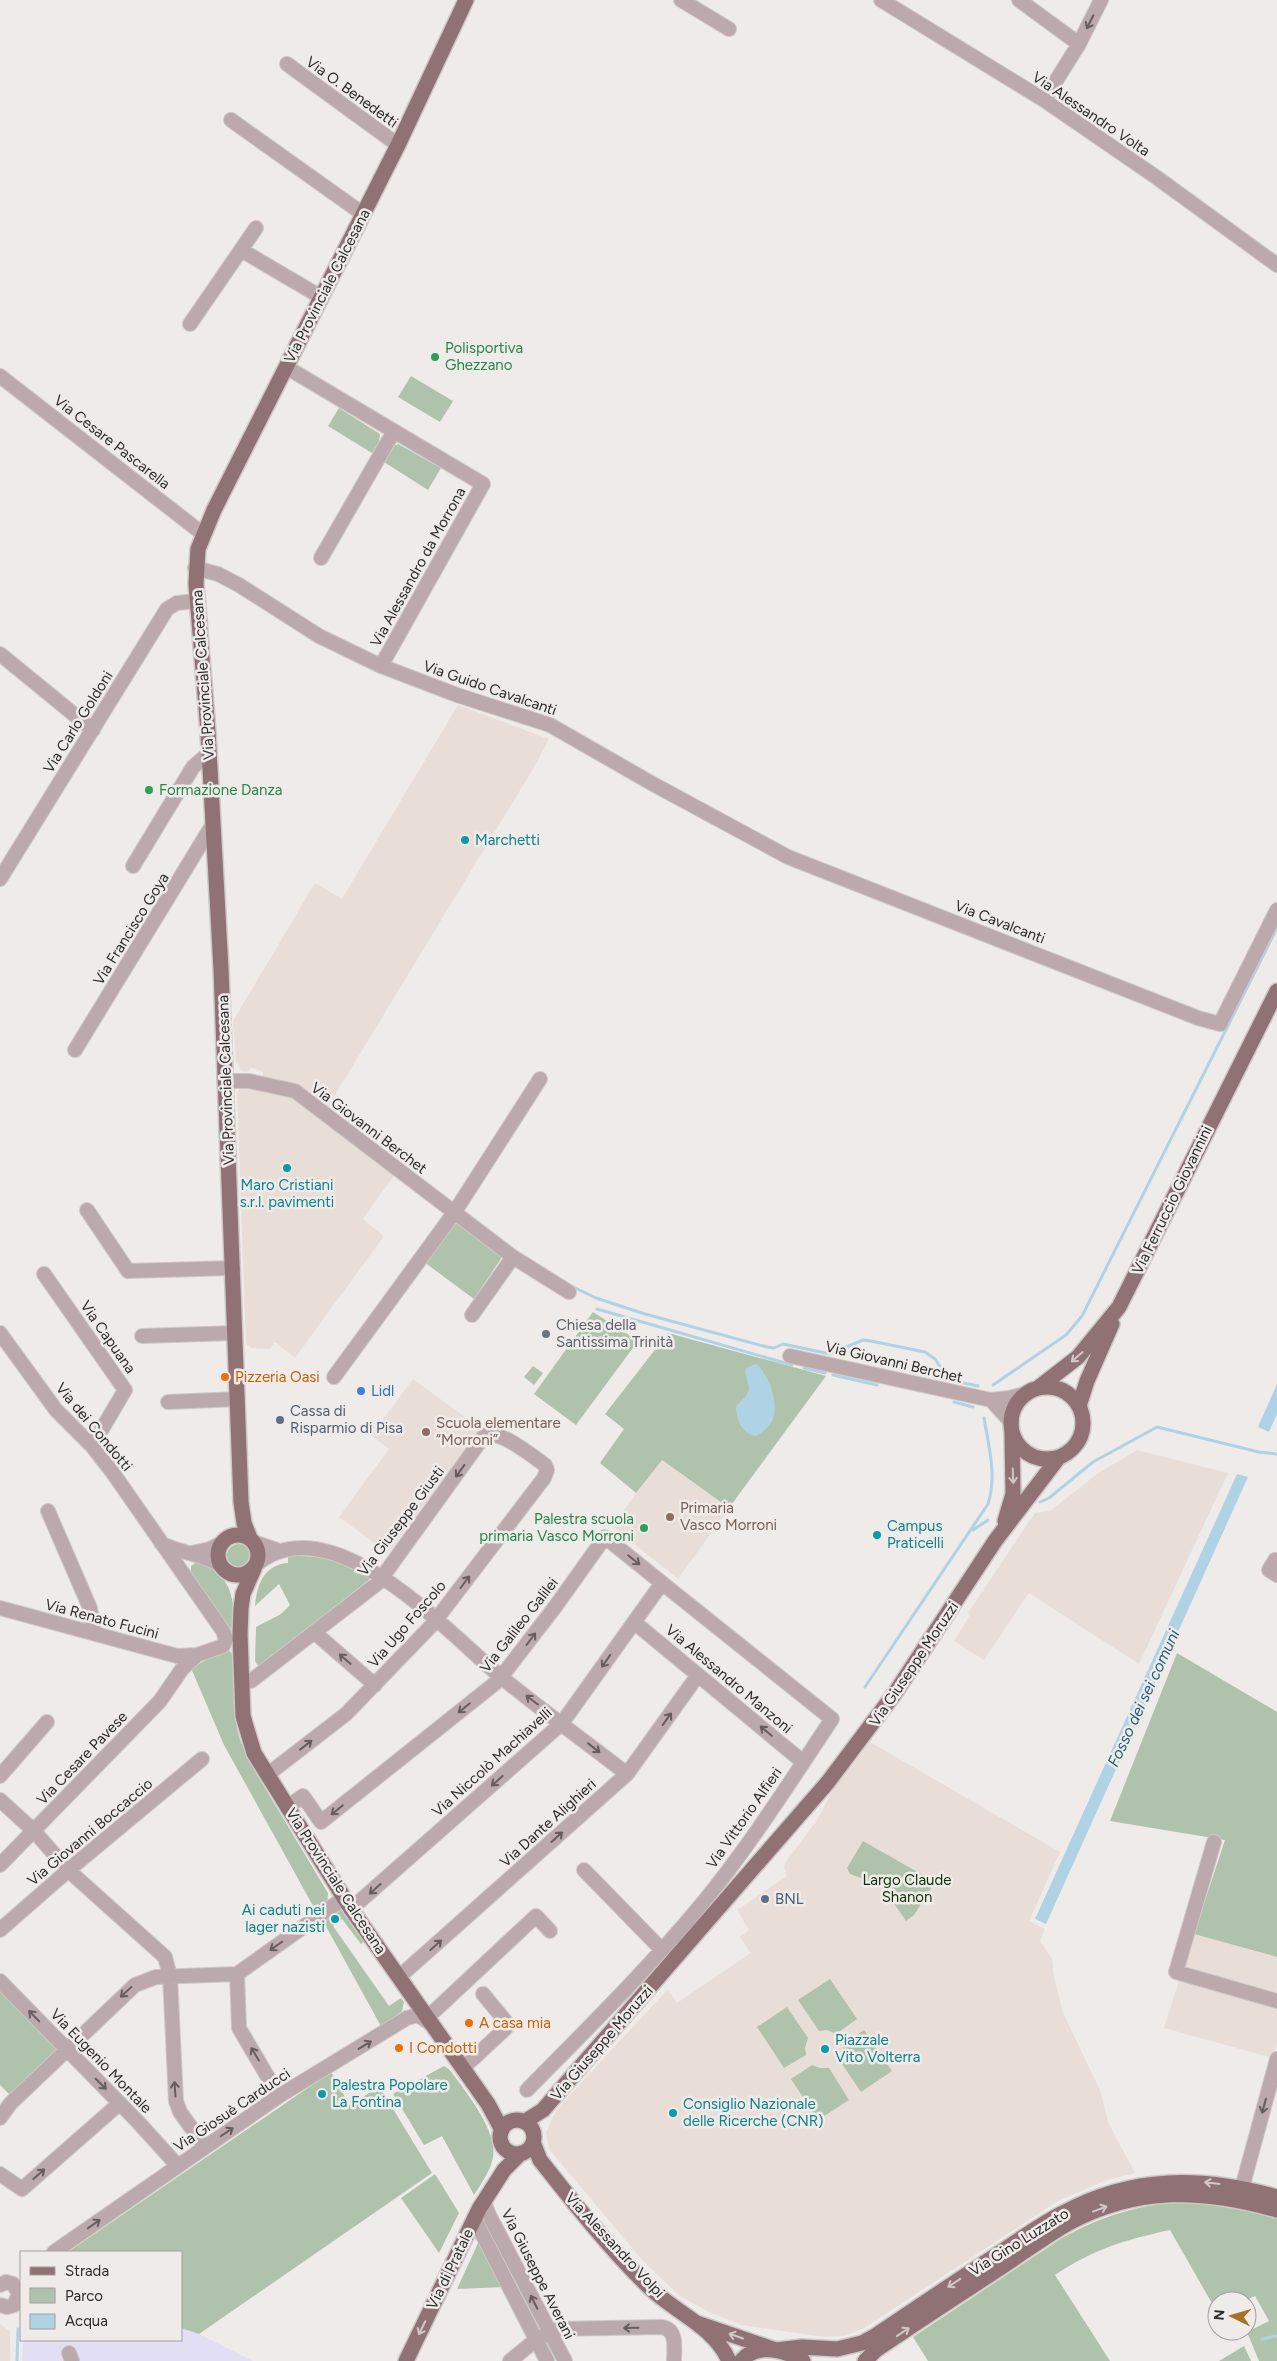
<svg xmlns="http://www.w3.org/2000/svg" width="1277" height="2361" font-family="Figtree,sans-serif">
<style>
.built{fill:#e9ddd8}
.industrial{fill:#e2dff5}
.green{fill:#afc3ac}
.water{fill:#afd2e5}
.lines{fill:none;stroke-linecap:round;stroke-linejoin:round}
.stream{stroke:#afd2e5;stroke-width:3}
.minor-casing{stroke:#ccc9c7;stroke-width:16}
.major-casing{stroke:#ccc9c7;stroke-width:18}
.minor{stroke:#bba9ab;stroke-width:14}
.major{stroke:#907275;stroke-width:15}
.oneway{stroke:#665e5e}
.oneway2{stroke:#d2c7c6}
.leisure-dot{fill:#2e9e5b;stroke:#efebe9;stroke-width:2}
.culture-dot{fill:#0f9aa8;stroke:#efebe9;stroke-width:2}
.worship-dot{fill:#6b7280;stroke:#efebe9;stroke-width:2}
.food-dot{fill:#e8710a;stroke:#efebe9;stroke-width:2}
.shop-dot{fill:#3f7fe0;stroke:#efebe9;stroke-width:2}
.service-dot{fill:#5c6f8a;stroke:#efebe9;stroke-width:2}
.education-dot{fill:#8d6e63;stroke:#efebe9;stroke-width:2}
.labels{text-anchor:middle;stroke-width:5;stroke-linejoin:round;paint-order:stroke}
.street-label{font-size:15px;fill:#2d2c2b;stroke:#efebe9}
.leisure-label{font-size:15px;fill:#27864d;stroke:#efebe9;text-anchor:start}
.culture-label{font-size:15px;fill:#0d838f;stroke:#efebe9;text-anchor:start}
.worship-label{font-size:15px;fill:#5b616d;stroke:#efebe9;text-anchor:start}
.food-label{font-size:15px;fill:#c56008;stroke:#efebe9;text-anchor:start}
.shop-label{font-size:15px;fill:#366cbe;stroke:#efebe9;text-anchor:start}
.service-label{font-size:15px;fill:#4e5e75;stroke:#efebe9;text-anchor:start}
.education-label{font-size:15px;fill:#785e54;stroke:#efebe9;text-anchor:start}
.park-label{font-size:15px;fill:#0f320b;stroke:#efebe9}
.water-label{font-size:16px;font-style:italic;fill:#215f7a;stroke:#efebe9}
</style>
<rect width="100%" height="100%" fill="#efebe9"/>
<path class="built" d="M 458,705 L 549,739 L 533,769 L 327,1108 L 302,1087 L 263,1077 L 263,1072 L 251,1067 L 247,1072 L 242,1071 L 236,1061 L 233,1021 L 315,883 L 342,899 Z
M 246,1086 L 287,1094 L 395,1174 L 363,1219 L 384,1236 L 295,1358 L 275,1342 L 270,1349 L 251,1348 L 246,1344 L 237,1092 L 241,1087 Z
M 413,1379 L 481,1429 L 388,1553 L 339,1517 L 389,1449 L 371,1435 Z
M 1137,1450 L 1228,1473 L 1139,1664 L 1029,1593 L 984,1660 L 954,1641 L 970,1615 L 968,1613 L 1035,1513 L 1050,1511 L 1097,1474 Z
M 661,1460 L 729,1508 L 678,1579 L 612,1526 Z
M 870,1742 L 1060,1852 L 1029,1921 L 1045,1929 L 1040,1941 L 1052,1959 L 1054,1978 L 1063,2013 L 1100,2090 L 1108,2122 L 1135,2173 L 1104,2181 L 1058,2201 L 864,2328 L 844,2336 L 824,2337 L 742,2325 L 711,2313 L 680,2296 L 643,2261 L 549,2149 L 546,2132 L 557,2109 L 668,1989 L 677,2003 L 751,1953 L 740,1937 L 749,1930 L 737,1910 L 787,1876 L 784,1867 L 786,1862 L 817,1820 L 832,1792 Z
M 1194,1934 L 1277,1957 L 1277,2042 L 1273,2058 L 1164,2028 Z
M 0,2324 L 10,2331 L 10,2361 L 0,2361 Z"/>
<path class="industrial" d="M 181,2328 L 199,2334 L 253,2361 L 80,2361 L 76,2351 L 62,2351 L 65,2361 L 22,2361 L 23,2340 L 181,2340 Z"/>
<path class="green" d="M 411,376 L 453,401 L 440,422 L 398,397 Z
M 339,408 L 380,434 L 379,442 L 372,453 L 328,426 Z
M 398,444 L 441,468 L 428,490 L 384,462 L 394,446 Z
M 456,1222 L 502,1257 L 474,1299 L 424,1262 L 453,1223 Z
M 593,1312 L 638,1341 L 576,1425 L 534,1394 Z
M 668,1333 L 826,1376 L 729,1508 L 662,1460 L 636,1493 L 600,1463 L 624,1429 L 605,1414 Z
M 533,1366 L 543,1373 L 534,1385 L 524,1377 Z
M227 1556a12 12 0 1 1 24 0a12 12 0 1 1-24 0Z
M 288,1556 C 325,1556 338,1558 369,1577 L 369,1580 L 262,1663 L 265,1668 L 259,1667 L 255,1661 L 256,1627 L 281,1614 L 290,1605 L 279,1584 L 255,1606 C 257,1584 264,1565 288,1563 Z
M 198,1561 C 230,1576 234,1593 234,1626 L 232,1626 L 232,1630 L 191,1574 L 191,1566 Z
M 227,1649 L 234,1655 L 236,1724 L 240,1740 L 253,1768 L 328,1893 L 327,1905 L 317,1913 L 224,1745 L 191,1668 Z
M 1177,1653 L 1277,1712 L 1277,1957 L 1194,1934 L 1225,1840 L 1110,1821 Z
M 863,1841 L 935,1882 L 914,1915 L 906,1921 L 882,1886 L 850,1874 L 847,1868 Z
M 342,1908 L 365,1941 L 361,1944 L 342,1919 L 333,1926 L 389,2006 L 401,1998 L 404,2002 L 402,2011 L 382,2028 L 323,1921 Z
M 830,1979 L 857,2019 L 836,2034 L 827,2030 L 819,2031 L 798,2000 Z
M 0,1988 L 59,2051 L 11,2096 L 0,2085 Z
M 787,2007 L 808,2038 L 805,2048 L 806,2055 L 784,2068 L 757,2027 Z
M 864,2030 L 892,2071 L 861,2092 L 840,2061 L 843,2053 L 843,2045 Z
M 812,2065 L 820,2068 L 829,2068 L 849,2100 L 818,2120 L 791,2079 Z
M 444,2066 L 449,2069 C 464,2089 498,2131 493,2157 C 491,2170 481,2184 474,2195 L 442,2136 L 424,2145 L 393,2094 Z
M 331,2072 L 350,2106 L 379,2086 L 432,2173 L 199,2334 L 181,2328 L 181,2252 L 68,2252 Z
M 435,2174 L 459,2213 L 439,2253 L 401,2198 Z
M 1175,2202 C 1210,2203 1243,2208 1277,2218 L 1277,2361 L 1259,2361 L 1247,2332 L 1269,2321 L 1255,2296 L 1243,2301 L 1217,2301 L 1217,2312 L 1170,2230 C 1124,2240 1094,2249 1055,2275 L 1110,2361 L 928,2361 L 913,2337 L 1062,2238 C 1100,2217 1132,2207 1175,2202 Z
M 479,2241 L 506,2287 L 457,2289 Z
M 1244,2346 L 1251,2361 L 1219,2361 Z"/>
<path class="water" d="M 756,1364 C 769,1374 779,1403 773,1419 C 770,1426 763,1432 756,1436 C 742,1434 736,1419 736,1406 L 746,1396 L 749,1389 L 745,1372 L 746,1368 Z
M 1277,1384 L 1277,1414 L 1269,1432 L 1258,1427 Z
M 1237,1474 L 1248,1477 L 1046,1924 L 1035,1919 Z"/>
<g class="lines">
<path class="stream" d="M 571,1286 L 596,1298 L 645,1314 L 767,1347 L 774,1348 L 783,1344 L 830,1354 L 863,1340 L 871,1341 L 925,1352 L 935,1359 L 949,1380 L 978,1386
M 597,1309 L 792,1365
M 804,1368 L 825,1373
M 833,1375 L 877,1385
M 993,1385 L 1066,1335 L 1082,1316 L 1277,928
M 954,1402 L 973,1407
M 1040,1502 L 1049,1498 L 1093,1462 L 1157,1427 L 1259,1452 L 1277,1454
M 973,1530 L 988,1520
M 865,1687 L 988,1504 C 997,1476 989,1447 984,1418
M 1262,2339 L 1277,2336
M 17,2361 L 18,2329"/>
<defs>
<path id="minor" d="M 681,0 L 729,29
M 881,0 L 1044,100 L 1156,177 L 1277,265
M 1019,0 L 1079,44
M 287,64 L 398,145
M 1044,100 L 1079,44 L 1101,0
M 231,120 L 363,214
M 241,250 L 321,297
M 190,324 L 256,228
M 286,367 L 483,484 L 381,666
M 0,376 L 203,534
M 321,558 L 394,431
M 195,568 L 218,574 L 239,585 L 319,636 L 381,666 L 457,695 L 550,725 L 653,784 L 788,857 L 1198,1018 L 1220,1024 L 1277,910
M 0,654 L 93,730
M 133,866 L 193,767 L 209,753
M 0,879 L 167,609 L 177,603 L 197,601
M 75,1050 L 213,824
M 227,1081 L 249,1081 L 295,1091 L 513,1257 L 569,1292
M 87,1210 L 128,1271 L 233,1268
M 44,1274 L 125,1390 L 92,1446
M 472,1315 L 513,1257
M 0,1333 L 56,1410 L 92,1446 L 113,1473 L 223,1631 L 226,1639 L 223,1646 L 197,1655 L 177,1656 L 0,1608
M 142,1336 L 235,1333
M 790,1356 L 991,1400 L 1009,1398 L 1028,1393
M 334,1377 L 454,1213 L 540,1079
M 991,1400 L 1012,1423
M 168,1402 L 238,1399
M 48,1511 L 90,1608 L 94,1633
M 254,1542 L 280,1551
M 161,1543 C 180,1554 203,1553 220,1565
M 192,1553 L 210,1549 L 222,1543
M 1277,1561 L 1275,1560 L 1269,1570 L 1277,1575
M 257,1564 C 332,1503 447,1632 500,1676 C 541,1710 585,1741 627,1774
M 634,1622 L 803,1762
M 314,1632 L 375,1685
M 251,1681 L 378,1583 L 484,1436 C 499,1428 532,1456 545,1465 L 547,1470 L 544,1478 L 432,1625 L 346,1714 L 267,1775
M 0,1776 L 47,1722
M 0,1800 L 34,1831 L 68,1870 L 165,1957 L 170,1976 L 176,2101 L 180,2112 L 205,2147
M 287,1807 L 303,1796 L 321,1822 L 498,1681 L 555,1607 L 605,1537 L 662,1583 L 562,1723 L 351,1909
M 1214,1842 L 1176,1972 L 1277,2001
M 0,1865 L 160,1701 L 182,1669 L 197,1655
M 584,1870 L 661,1949
M 0,1930 L 72,1867 L 202,1759
M 237,1974 L 239,2028 L 279,2096
M 399,1977 L 627,1774 L 698,1675
M 0,1981 L 138,2122 L 178,2166
M 428,2017 L 536,1916 L 550,1931
M 463,2068 L 506,2028 L 507,2023 L 483,1994
M 527,2090 C 586,2030 647,1970 701,1905 C 749,1847 790,1782 832,1719 L 662,1583
M 0,2118 L 10,2104 L 135,1985 L 156,1977 L 237,1974 L 344,1898
M 0,2174 L 22,2189 L 120,2103
M 1242,2188 L 1277,2059
M 484,2201 L 488,2213 L 565,2361
M 474,2218 L 547,2361
M 54,2252 L 279,2096 L 407,2018 L 418,2015 L 431,2024
M 0,2285 L 6,2282 L 13,2284 L 19,2294 L 14,2305 L 7,2307 L 0,2305
M 69,2353 L 72,2361
M 510,2361 L 537,2339 L 557,2329 L 661,2327 C 678,2329 674,2348 674,2361"/>
<path id="major" d="M1011 1423a36 36 0 1 1 72 0a36 36 0 1 1-72 0Z
M 1038,1388 L 1078,1357 L 1119,1307 L 1277,991
M 1079,1406 L 1087,1381 L 1112,1324
M 1005,1521 L 1013,1494 L 1012,1433
M218 1555a20 20 0 1 1 40 0a20 20 0 1 1-40 0Z
M 250,1538 L 244,1523 L 241,1502 L 221,969 L 208,732 L 196,584 L 198,549 L 214,510 L 398,145 L 466,0
M 254,1569 L 243,1594 L 241,1608 L 240,1635 L 243,1716 L 254,1753 L 351,1909 L 488,2104 L 502,2130
M500 2137a17 17 0 1 1 34 0a17 17 0 1 1-34 0Z
M 524,2122 L 543,2110 L 828,1782 L 895,1693 L 995,1541 L 1059,1457
M 533,2142 L 540,2160 C 574,2203 609,2248 649,2287 C 674,2312 714,2326 729,2361
M 697,2323 L 776,2350 L 802,2347 L 837,2349 L 862,2343 L 875,2336 C 915,2309 955,2282 995,2256 C 1018,2241 1039,2225 1063,2213 C 1133,2175 1202,2176 1277,2197
M 406,2361 L 479,2209 L 504,2170 L 521,2153
M 741,2361 C 757,2342 785,2350 803,2361
M 865,2361 L 876,2350 C 916,2323 956,2297 997,2270 C 1020,2255 1043,2238 1067,2224 C 1137,2186 1203,2189 1277,2210"/>
</defs>
<use href="#minor" class="minor-casing"/>
<use href="#major" class="major-casing"/>
<use href="#minor" class="minor"/>
<use href="#major" class="major"/>
</g>
<defs><path id="oneway-shaft" d="M-6 0H5M1.5-3L5.5 0L1.5 3" fill="none" stroke-width="1.6" stroke-linecap="round" stroke-linejoin="round" transform="scale(1.25)"/></defs>
<g class="oneway">
<use href="#oneway-shaft" transform="translate(1090 22) rotate(117)"/>
<use href="#oneway-shaft" transform="translate(460 1471) rotate(126)"/>
<use href="#oneway-shaft" transform="translate(634 1560) rotate(39)"/>
<use href="#oneway-shaft" transform="translate(465 1582) rotate(-53)"/>
<use href="#oneway-shaft" transform="translate(531 1639) rotate(-53)"/>
<use href="#oneway-shaft" transform="translate(345 1659) rotate(-139)"/>
<use href="#oneway-shaft" transform="translate(606 1661) rotate(125)"/>
<use href="#oneway-shaft" transform="translate(532 1700) rotate(-143)"/>
<use href="#oneway-shaft" transform="translate(464 1708) rotate(141)"/>
<use href="#oneway-shaft" transform="translate(667 1719) rotate(-54)"/>
<use href="#oneway-shaft" transform="translate(766 1731) rotate(-140)"/>
<use href="#oneway-shaft" transform="translate(306 1745) rotate(-38)"/>
<use href="#oneway-shaft" transform="translate(594 1748) rotate(38)"/>
<use href="#oneway-shaft" transform="translate(497 1781) rotate(138)"/>
<use href="#oneway-shaft" transform="translate(337 1810) rotate(141)"/>
<use href="#oneway-shaft" transform="translate(557 1837) rotate(-42)"/>
<use href="#oneway-shaft" transform="translate(375 1889) rotate(138)"/>
<use href="#oneway-shaft" transform="translate(436 1945) rotate(-42)"/>
<use href="#oneway-shaft" transform="translate(276 1946) rotate(145)"/>
<use href="#oneway-shaft" transform="translate(126 1992) rotate(137)"/>
<use href="#oneway-shaft" transform="translate(34 2016) rotate(-134)"/>
<use href="#oneway-shaft" transform="translate(365 2045) rotate(-31)"/>
<use href="#oneway-shaft" transform="translate(255 2054) rotate(-121)"/>
<use href="#oneway-shaft" transform="translate(101 2084) rotate(45)"/>
<use href="#oneway-shaft" transform="translate(175 2089) rotate(-94)"/>
<use href="#oneway-shaft" transform="translate(1264 2106) rotate(105)"/>
<use href="#oneway-shaft" transform="translate(227 2132) rotate(-34)"/>
<use href="#oneway-shaft" transform="translate(39 2174) rotate(-41)"/>
<use href="#oneway-shaft" transform="translate(94 2224) rotate(-35)"/>
<use href="#oneway-shaft" transform="translate(534 2302) rotate(-117)"/>
<use href="#oneway-shaft" transform="translate(631 2328) rotate(179)"/>
</g>
<g class="oneway2">
<use href="#oneway-shaft" transform="translate(1077 1357) rotate(139)"/>
<use href="#oneway-shaft" transform="translate(1013 1476) rotate(88)"/>
<use href="#oneway-shaft" transform="translate(1212 2183) rotate(-173)"/>
<use href="#oneway-shaft" transform="translate(1100 2209) rotate(-21)"/>
<use href="#oneway-shaft" transform="translate(954 2283) rotate(146)"/>
<use href="#oneway-shaft" transform="translate(422 2328) rotate(116)"/>
<use href="#oneway-shaft" transform="translate(903 2332) rotate(-34)"/>
<use href="#oneway-shaft" transform="translate(736 2336) rotate(-161)"/>
</g>
<g class="leisure-dot">
<circle cx="435" cy="357" r="5"/>
<circle cx="149" cy="790" r="5"/>
<circle cx="644" cy="1528" r="5"/>
</g>
<g class="culture-dot">
<circle cx="465" cy="840" r="5"/>
<circle cx="287" cy="1168" r="5"/>
<circle cx="877" cy="1535" r="5"/>
<circle cx="335" cy="1919" r="5"/>
<circle cx="825" cy="2049" r="5"/>
<circle cx="322" cy="2094" r="5"/>
<circle cx="673" cy="2113" r="5"/>
</g>
<circle class="worship-dot" cx="546" cy="1334" r="5"/>
<g class="food-dot">
<circle cx="225" cy="1377" r="5"/>
<circle cx="469" cy="2023" r="5"/>
<circle cx="399" cy="2048" r="5"/>
</g>
<circle class="shop-dot" cx="361" cy="1391" r="5"/>
<g class="service-dot">
<circle cx="280" cy="1420" r="5"/>
<circle cx="765" cy="1899" r="5"/>
</g>
<g class="education-dot">
<circle cx="426" cy="1432" r="5"/>
<circle cx="670" cy="1517" r="5"/>
</g>
<g class="labels">
<g class="street-label">
<text transform="translate(352 92) rotate(36)" y="5">Via O. Benedetti</text>
<text transform="translate(1091 114) rotate(34)" y="5">Via Alessandro Volta</text>
<text transform="translate(327 286) rotate(-63)" y="5">Via Provinciale Calcesana</text>
<text transform="translate(112 442) rotate(38)" y="5">Via Cesare Pascarella</text>
<text transform="translate(418 567) rotate(-61)" y="5">Via Alessandro da Morrona</text>
<text transform="translate(203 675) rotate(-94)" y="5">Via Provinciale Calcesana</text>
<text transform="translate(490 688) rotate(19)" y="5">Via Guido Cavalcanti</text>
<text transform="translate(78 722) rotate(-58)" y="5">Via Carlo Goldoni</text>
<text transform="translate(1000 922) rotate(21)" y="5">Via Cavalcanti</text>
<text transform="translate(131 929) rotate(-58)" y="5">Via Francisco Goya</text>
<text transform="translate(226 1080) rotate(-92)" y="5">Via Provinciale Calcesana</text>
<text transform="translate(369 1128) rotate(37)" y="5">Via Giovanni Berchet</text>
<text transform="translate(1172 1200) rotate(-64)" y="5">Via Ferruccio Giovannini</text>
<text transform="translate(108 1337) rotate(55)" y="5">Via Capuana</text>
<text transform="translate(894 1362) rotate(13)" y="5">Via Giovanni Berchet</text>
<text transform="translate(94 1427) rotate(50)" y="5">Via dei Condotti</text>
<text transform="translate(401 1521) rotate(-53)" y="5">Via Giuseppe Giusti</text>
<text transform="translate(102 1619) rotate(15)" y="5">Via Renato Fucini</text>
<text transform="translate(407 1624) rotate(-49)" y="5">Via Ugo Foscolo</text>
<text transform="translate(519 1625) rotate(-52)" y="5">Via Galileo Galilei</text>
<text transform="translate(914 1664) rotate(-56)" y="5">Via Giuseppe Moruzzi</text>
<text transform="translate(729 1679) rotate(40)" y="5">Via Alessandro Manzoni</text>
<text transform="translate(82 1758) rotate(-46)" y="5">Via Cesare Pavese</text>
<text transform="translate(492 1762) rotate(-42)" y="5">Via Niccolò Machiavelli</text>
<text transform="translate(744 1818) rotate(-55)" y="5">Via Vittorio Alfieri</text>
<text transform="translate(548 1823) rotate(-42)" y="5">Via Dante Alighieri</text>
<text transform="translate(90 1832) rotate(-40)" y="5">Via Giovanni Boccaccio</text>
<text transform="translate(336 1881) rotate(57)" y="5">Via Provinciale Calcesana</text>
<text transform="translate(602 2043) rotate(-49)" y="5">Via Giuseppe Moruzzi</text>
<text transform="translate(101 2061) rotate(46)" y="5">Via Eugenio Montale</text>
<text transform="translate(232 2110) rotate(-34)" y="5">Via Giosuè Carducci</text>
<text transform="translate(1019 2242) rotate(-32)" y="5">Via Gino Luzzato</text>
<text transform="translate(615 2245) rotate(47)" y="5">Via Alessandro Volpi</text>
<text transform="translate(450 2269) rotate(-64)" y="5">Via di Pratale</text>
<text transform="translate(538 2274) rotate(63)" y="5">Via Giuseppe Averani</text>
</g>
<g class="leisure-label">
<text x="445" y="353">Polisportiva<tspan x="445" dy="17">Ghezzano</tspan></text>
<text x="159" y="795">Formazione Danza</text>
<text x="634" y="1524" text-anchor="end">Palestra scuola<tspan x="634" dy="17">primaria Vasco Morroni</tspan></text>
</g>
<g class="culture-label">
<text x="475" y="845">Marchetti</text>
<text x="287" y="1190" text-anchor="middle">Maro Cristiani<tspan x="287" dy="17">s.r.l. pavimenti</tspan></text>
<text x="887" y="1531">Campus<tspan x="887" dy="17">Praticelli</tspan></text>
<text x="325" y="1915" text-anchor="end">Ai caduti nei<tspan x="325" dy="17">lager nazisti</tspan></text>
<text x="835" y="2045">Piazzale<tspan x="835" dy="17">Vito Volterra</tspan></text>
<text x="332" y="2090">Palestra Popolare<tspan x="332" dy="17">La Fontina</tspan></text>
<text x="683" y="2109">Consiglio Nazionale<tspan x="683" dy="17">delle Ricerche (CNR)</tspan></text>
</g>
<g class="worship-label">
<text x="556" y="1330">Chiesa della<tspan x="556" dy="17">Santissima Trinità</tspan></text>
</g>
<g class="food-label">
<text x="235" y="1382">Pizzeria Oasi</text>
<text x="479" y="2028">A casa mia</text>
<text x="409" y="2053">I Condotti</text>
</g>
<g class="shop-label">
<text x="371" y="1396">Lidl</text>
</g>
<g class="service-label">
<text x="290" y="1416">Cassa di<tspan x="290" dy="17">Risparmio di Pisa</tspan></text>
<text x="775" y="1904">BNL</text>
</g>
<g class="education-label">
<text x="436" y="1428">Scuola elementare<tspan x="436" dy="17">“Morroni”</tspan></text>
<text x="680" y="1513">Primaria<tspan x="680" dy="17">Vasco Morroni</tspan></text>
</g>
<g class="park-label">
<text x="907" y="1885">Largo Claude<tspan x="907" dy="17">Shanon</tspan></text>
</g>
<g class="water-label">
<text transform="translate(1143 1698) rotate(-65)" y="6">Fosso dei sei comuni</text>
</g>
</g>
<rect x="20" y="2251" width="162" height="90" fill="#efebe9" stroke="#a19f9d"/>
<rect x="30" y="2267" width="25" height="8" fill="#907275" stroke="#a19f9d"/>
<text x="65" y="2276" font-size="15" fill="#2d2c2b">Strada</text>
<rect x="30" y="2288" width="25" height="15" fill="#afc3ac" stroke="#a19f9d"/>
<text x="65" y="2301" font-size="15" fill="#2d2c2b">Parco</text>
<rect x="30" y="2314" width="25" height="15" fill="#afd2e5" stroke="#a19f9d"/>
<text x="65" y="2326" font-size="15" fill="#2d2c2b">Acqua</text>
<g transform="translate(1232 2316) rotate(275)"><circle r="24" fill="#efebe9" stroke="#a19f9d"/>
<path d="M0-4L9 19L0 12L-9 19Z" fill="#a5722a"/>
<text y="-8" font-size="14" font-weight="bold" text-anchor="middle" fill="#2d2c2b">N</text>
</g>
</svg>
